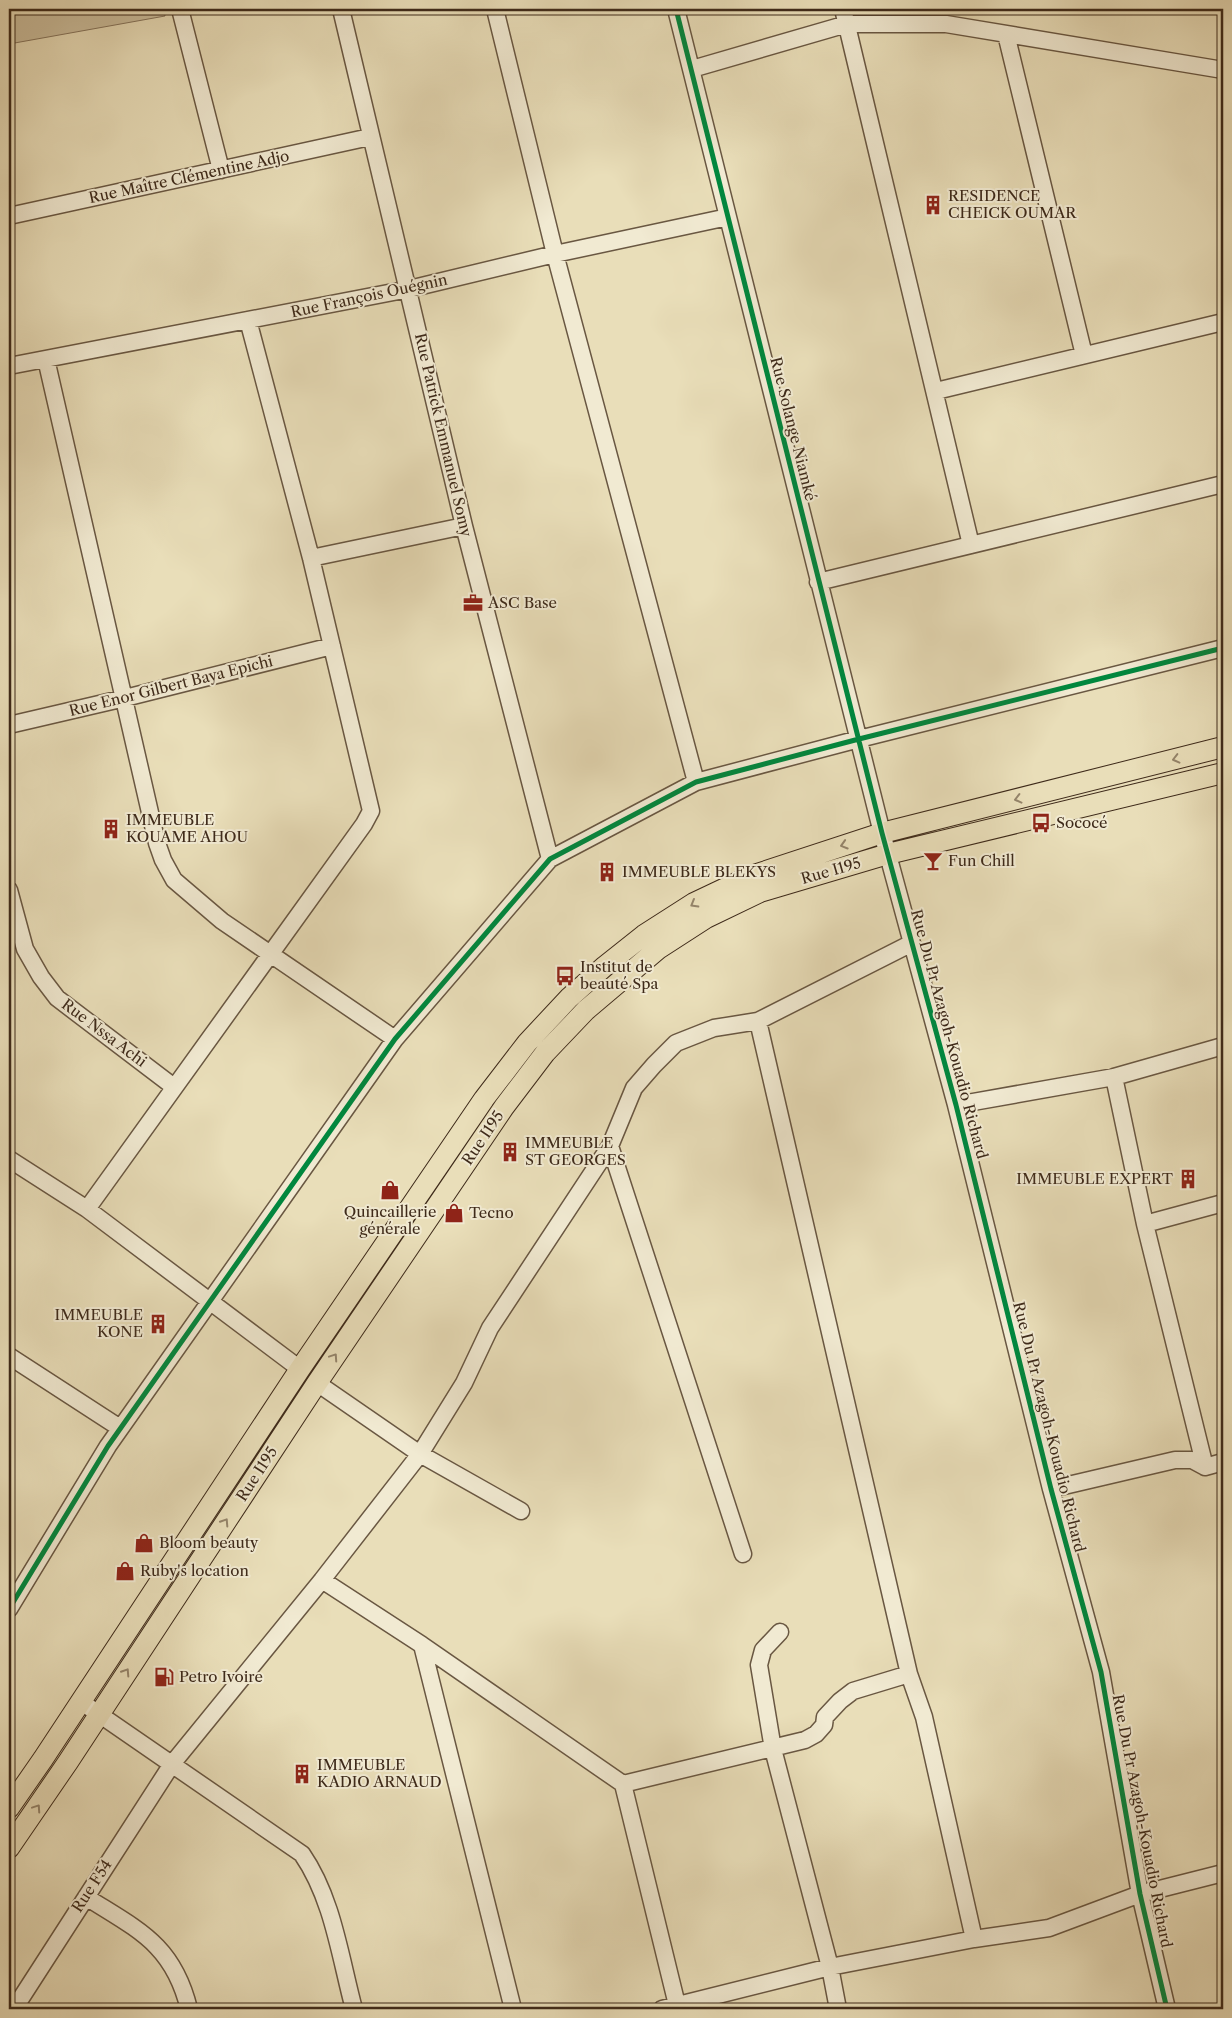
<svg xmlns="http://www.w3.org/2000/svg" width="1232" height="2018" font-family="'Libre Caslon Text',serif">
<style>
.green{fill:#ccbf9e;stroke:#85745c}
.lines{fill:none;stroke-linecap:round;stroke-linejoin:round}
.minor-casing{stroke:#695742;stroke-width:19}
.major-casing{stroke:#3e2a1a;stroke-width:22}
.minor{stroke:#f1ead2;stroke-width:16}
.major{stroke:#e9deb9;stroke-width:20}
.cycleway-casing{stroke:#f1ead2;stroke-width:8}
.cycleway{stroke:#00873e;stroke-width:5}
.oneway{stroke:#94846a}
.labels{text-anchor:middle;stroke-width:4;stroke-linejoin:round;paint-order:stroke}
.street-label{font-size:15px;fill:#3e2a1a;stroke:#f1ead2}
.poi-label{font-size:15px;fill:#3e2a1a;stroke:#f1ead2;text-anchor:start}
</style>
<rect width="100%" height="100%" fill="#e9deb9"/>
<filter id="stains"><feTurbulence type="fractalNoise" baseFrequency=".004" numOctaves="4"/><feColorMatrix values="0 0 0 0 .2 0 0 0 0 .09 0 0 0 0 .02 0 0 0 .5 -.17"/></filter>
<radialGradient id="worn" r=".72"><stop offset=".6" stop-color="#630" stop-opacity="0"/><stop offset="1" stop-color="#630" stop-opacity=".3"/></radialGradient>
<path class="green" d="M 9,9 L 164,9 L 165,16 L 9,44 Z"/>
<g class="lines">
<defs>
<path id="minor" d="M 180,9 L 221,170
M 341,9 L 464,526 L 550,859
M 495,9 L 555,254 L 696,782
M 676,9 L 882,833 L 956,1105 L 1051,1489 L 1101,1672 L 1140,1894 L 1167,2009
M 843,9 L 971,545
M 1006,34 L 1084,355
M 692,69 L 847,24 L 946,24 L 1223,70
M 9,216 L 370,137
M 46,359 L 157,843 L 163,860 L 174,880 L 222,921 L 395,1039
M 9,366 L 409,289 L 555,254 L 728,217
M 936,391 L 1223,322
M 311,558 L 464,526
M 818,582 L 1223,484
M 9,725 L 125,698 L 332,646
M 9,890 L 25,949 L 41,977 L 57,998 L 174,1087
M 758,1021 L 909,1674 L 924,1717 L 974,1939
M 956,1105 L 1114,1077
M 610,1146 L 743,1554
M 9,1159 L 87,1209 L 300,1369
M 87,1209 L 364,824 L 371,811 L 311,558 L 248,320
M 1145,1224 L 1223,1203
M 9,1356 L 120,1428
M 317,1383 L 420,1454 L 521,1511
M 1205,1467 L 1145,1224 L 1114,1077 L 1223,1046
M 1051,1489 L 1175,1460 L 1192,1460 L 1205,1467 L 1223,1462
M 322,1580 L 422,1645 L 623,1784 L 678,2009
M 9,1609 L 108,1446 L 395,1039 L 550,859 L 696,782 L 859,739 L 1223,648
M 780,1632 L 763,1650 L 759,1665 L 773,1749 L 830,1967 L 838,2009
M 422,1645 L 513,2009
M 80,1701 L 302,1854 C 333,1899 340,1957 354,2009
M 623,1784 L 805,1740 L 816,1734 L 824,1725 L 825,1717 L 840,1701 L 853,1691 L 909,1674
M 86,1897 C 138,1930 173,1944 189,2009
M 14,2009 L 172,1764 L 322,1580 L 420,1454 L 464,1383 L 490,1328 L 610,1146 L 634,1088 L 654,1065 L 676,1043 L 714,1028 L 758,1021 L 912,943
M 662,2009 L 830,1967 L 974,1939 L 1049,1928 L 1140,1894 L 1223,1873"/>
<path id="major" d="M 9,1808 L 43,1759 L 300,1369 L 484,1099 L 527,1043 L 569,998 L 605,966 L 644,935 L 694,903 L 751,876 L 882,833 L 1223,747
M 9,1848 L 68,1762 L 317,1383 L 504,1107 L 545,1053 L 586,1010 L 658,949 L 706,918 L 760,892 L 888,854 L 1223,773"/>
</defs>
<use href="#minor" class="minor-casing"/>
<use href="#major" class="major-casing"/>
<use href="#minor" class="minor"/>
<use href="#major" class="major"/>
<defs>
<path id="cycleway" d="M 676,9 L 882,833 L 956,1105 L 1051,1489 L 1101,1672 L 1140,1894 L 1167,2009
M 9,1609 L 108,1446 L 395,1039 L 550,859 L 696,782 L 859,739 L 1223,648"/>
</defs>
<use href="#cycleway" class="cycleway-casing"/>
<use href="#cycleway" class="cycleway"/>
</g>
<defs><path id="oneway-chevron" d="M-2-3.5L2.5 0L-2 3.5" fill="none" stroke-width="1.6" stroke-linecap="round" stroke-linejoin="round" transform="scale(1.25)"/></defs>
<g class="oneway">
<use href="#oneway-chevron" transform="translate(1176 759) rotate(166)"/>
<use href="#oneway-chevron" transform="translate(1018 799) rotate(166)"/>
<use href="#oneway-chevron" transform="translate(844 845) rotate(163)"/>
<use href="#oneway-chevron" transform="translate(694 904) rotate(150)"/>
<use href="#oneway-chevron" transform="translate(334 1357) rotate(-56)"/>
<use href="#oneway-chevron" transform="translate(225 1522) rotate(-57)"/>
<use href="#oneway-chevron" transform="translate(126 1672) rotate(-57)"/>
<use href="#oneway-chevron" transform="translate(37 1808) rotate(-56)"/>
</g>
<defs>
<symbol id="building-bare" viewBox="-9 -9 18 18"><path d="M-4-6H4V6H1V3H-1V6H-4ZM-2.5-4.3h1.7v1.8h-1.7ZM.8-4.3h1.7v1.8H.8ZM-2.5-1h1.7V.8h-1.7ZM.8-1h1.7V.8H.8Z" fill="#8f2418" stroke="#f1ead2" stroke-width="2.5" paint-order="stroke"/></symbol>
<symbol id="office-bare" viewBox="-9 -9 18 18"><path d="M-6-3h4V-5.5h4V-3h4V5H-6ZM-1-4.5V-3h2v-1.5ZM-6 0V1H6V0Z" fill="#8f2418" stroke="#f1ead2" stroke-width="2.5" paint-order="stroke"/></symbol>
<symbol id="bus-bare" viewBox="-9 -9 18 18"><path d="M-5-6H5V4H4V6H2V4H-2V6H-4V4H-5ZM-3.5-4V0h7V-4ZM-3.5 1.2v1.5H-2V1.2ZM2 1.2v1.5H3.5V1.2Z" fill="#8f2418" stroke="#f1ead2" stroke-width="2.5" paint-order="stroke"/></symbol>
<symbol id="bar-bare" viewBox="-9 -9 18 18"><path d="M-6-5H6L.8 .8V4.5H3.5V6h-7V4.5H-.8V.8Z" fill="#8f2418" stroke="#f1ead2" stroke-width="2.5" paint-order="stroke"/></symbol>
<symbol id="shop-bare" viewBox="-9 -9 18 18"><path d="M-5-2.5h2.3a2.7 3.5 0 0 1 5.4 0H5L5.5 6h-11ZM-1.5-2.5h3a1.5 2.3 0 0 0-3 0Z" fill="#8f2418" stroke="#f1ead2" stroke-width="2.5" paint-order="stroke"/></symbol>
<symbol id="fuel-bare" viewBox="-9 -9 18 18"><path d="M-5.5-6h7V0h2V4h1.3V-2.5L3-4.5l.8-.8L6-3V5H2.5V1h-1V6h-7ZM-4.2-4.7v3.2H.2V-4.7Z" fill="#8f2418" stroke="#f1ead2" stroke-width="2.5" paint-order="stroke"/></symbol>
</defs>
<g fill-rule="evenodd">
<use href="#building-bare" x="919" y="191" width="28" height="28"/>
<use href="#office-bare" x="459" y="589" width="28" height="28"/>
<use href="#bus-bare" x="1027" y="809" width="28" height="28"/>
<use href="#building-bare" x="97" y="815" width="28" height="28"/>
<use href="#bar-bare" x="919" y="847" width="28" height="28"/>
<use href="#building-bare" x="593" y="858" width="28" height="28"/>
<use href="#bus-bare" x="551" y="962" width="28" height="28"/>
<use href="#building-bare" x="496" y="1138" width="28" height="28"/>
<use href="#building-bare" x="1174" y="1165" width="28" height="28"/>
<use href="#shop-bare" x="376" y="1176" width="28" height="28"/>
<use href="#shop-bare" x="440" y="1199" width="28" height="28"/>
<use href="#building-bare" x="144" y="1310" width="28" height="28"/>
<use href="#shop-bare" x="130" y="1529" width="28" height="28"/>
<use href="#shop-bare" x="111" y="1557" width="28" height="28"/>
<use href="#fuel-bare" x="150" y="1663" width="28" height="28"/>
<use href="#building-bare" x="288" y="1760" width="28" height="28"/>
</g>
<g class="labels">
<g class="street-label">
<text transform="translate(189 177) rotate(-12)" y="5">Rue Maître Clémentine Adjo</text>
<text transform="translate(369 296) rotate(-12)" y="5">Rue François Ouégnin</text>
<text transform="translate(793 429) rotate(76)" y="5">Rue Solange Niamké</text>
<text transform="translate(443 435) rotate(77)" y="5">Rue Patrick Emmanuel Somy</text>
<text transform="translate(171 686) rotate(-14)" y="5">Rue Enor Gilbert Baya Epichi</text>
<text transform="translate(831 871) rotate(-16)" y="5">Rue I195</text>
<text transform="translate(104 1033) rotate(37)" y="5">Rue Nssa Achi</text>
<text transform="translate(949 1034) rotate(75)" y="5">Rue Du Pr Azagoh-Kouadio Richard</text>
<text transform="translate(483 1138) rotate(-56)" y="5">Rue I195</text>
<text transform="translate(1049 1427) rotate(76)" y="5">Rue Du Pr Azagoh-Kouadio Richard</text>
<text transform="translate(257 1474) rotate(-57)" y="5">Rue I195</text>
<text transform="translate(1142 1821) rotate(79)" y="5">Rue Du Pr Azagoh-Kouadio Richard</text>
<text transform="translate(92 1886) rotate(-57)" y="5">Rue F54</text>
</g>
<g class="poi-label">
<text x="948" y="201">RESIDENCE<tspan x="948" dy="17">CHEICK OUMAR</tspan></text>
<text x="488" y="608">ASC Base</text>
<text x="126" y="825">IMMEUBLE<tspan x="126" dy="17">KOUAME AHOU</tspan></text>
<text x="1056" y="828">Sococé</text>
<text x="948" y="866">Fun Chill</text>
<text x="622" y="877">IMMEUBLE BLEKYS</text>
<text x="580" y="972">Institut de<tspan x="580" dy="17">beauté Spa</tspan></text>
<text x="525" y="1148">IMMEUBLE<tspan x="525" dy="17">ST GEORGES</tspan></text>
<text x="1173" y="1184" text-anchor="end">IMMEUBLE EXPERT</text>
<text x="390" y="1217" text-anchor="middle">Quincaillerie<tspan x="390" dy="17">générale</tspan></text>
<text x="469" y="1218">Tecno</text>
<text x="143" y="1320" text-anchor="end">IMMEUBLE<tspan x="143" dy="17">KONE</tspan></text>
<text x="159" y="1548">Bloom beauty</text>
<text x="140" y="1576">Ruby's location</text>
<text x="179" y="1682">Petro Ivoire</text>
<text x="317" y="1770">IMMEUBLE<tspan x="317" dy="17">KADIO ARNAUD</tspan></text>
</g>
</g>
<rect width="1232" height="2018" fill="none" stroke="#e9deb9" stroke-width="30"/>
<rect x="10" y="10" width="1212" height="1998" fill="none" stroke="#3e2a1a" stroke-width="2.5"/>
<rect x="15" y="15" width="1202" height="1988" fill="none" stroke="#3e2a1a"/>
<rect width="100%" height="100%" filter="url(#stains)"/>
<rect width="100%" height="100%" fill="url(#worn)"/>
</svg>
